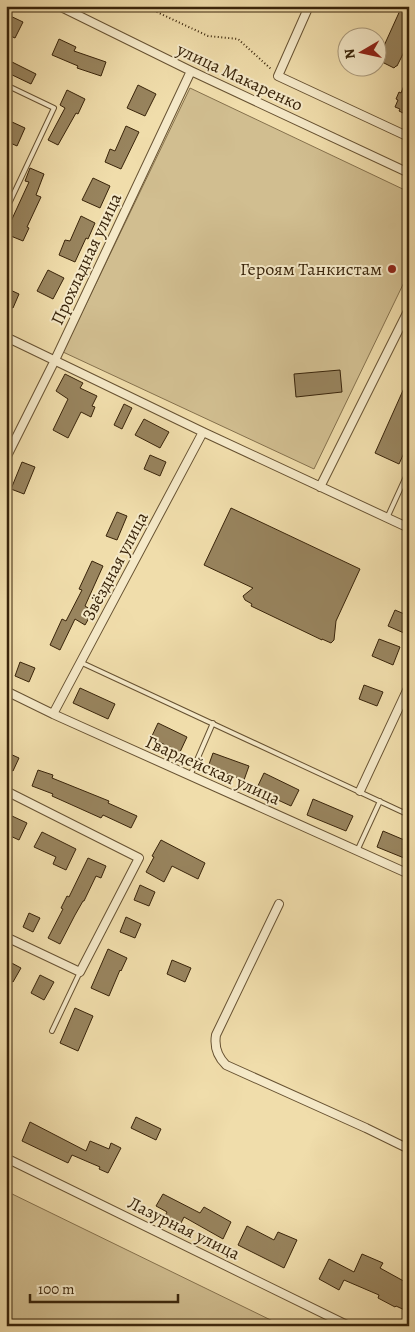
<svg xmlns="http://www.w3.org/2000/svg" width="415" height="1332" font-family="Alegreya,serif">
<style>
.green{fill:#d1be90;stroke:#85714d}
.building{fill:#98845e;stroke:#39240a}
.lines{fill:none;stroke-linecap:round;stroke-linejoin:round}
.lane-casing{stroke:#675232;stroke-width:6}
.street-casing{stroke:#675232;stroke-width:10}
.path{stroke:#39240a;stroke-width:2;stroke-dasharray:1 2.5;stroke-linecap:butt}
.lane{stroke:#f5e9c8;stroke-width:4}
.street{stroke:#f5e9c8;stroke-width:8}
.poi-dot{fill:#8f2418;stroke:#f5e9c8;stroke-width:2}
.labels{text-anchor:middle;stroke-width:4;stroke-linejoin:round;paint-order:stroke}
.street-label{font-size:18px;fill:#39240a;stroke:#f5e9c8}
.poi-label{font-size:18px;fill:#39240a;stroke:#f5e9c8;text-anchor:end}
</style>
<rect width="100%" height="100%" fill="#f0ddab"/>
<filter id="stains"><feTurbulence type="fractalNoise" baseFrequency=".004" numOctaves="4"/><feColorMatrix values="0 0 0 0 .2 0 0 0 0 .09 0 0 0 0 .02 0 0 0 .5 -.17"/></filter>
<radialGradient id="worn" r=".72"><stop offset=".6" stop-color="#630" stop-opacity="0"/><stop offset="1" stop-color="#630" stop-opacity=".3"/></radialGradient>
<path class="green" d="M 190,88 L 409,192 L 409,272 L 314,469 L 63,352 Z
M 6,1191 L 283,1326 L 6,1326 Z"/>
<path class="building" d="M 402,6 L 409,6 L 409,42 L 397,66 L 396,66 L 394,68 L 378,60 L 378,59 Z
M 6,14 L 23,22 L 15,38 L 6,34 Z
M 59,39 L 76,47 L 74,51 L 106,62 L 101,76 L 77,68 L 78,66 L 52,55 Z
M 6,59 L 36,74 L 31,84 L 6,72 Z
M 407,78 L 409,79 L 409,116 L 399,111 L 400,109 L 395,107 L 398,100 L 396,99 L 399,92 L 401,93 Z
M 138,85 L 156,94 L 145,116 L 127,108 Z
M 67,90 L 85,99 L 78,114 L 76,113 L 58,145 L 48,140 L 65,108 L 60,105 Z
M 12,122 L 25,128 L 17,146 L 6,141 L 6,134 Z
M 126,126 L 139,132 L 121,169 L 105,162 L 110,149 L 115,151 Z
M 30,168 L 44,174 L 36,195 L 41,197 L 27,227 L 29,228 L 23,241 L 6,234 L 6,232 L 29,182 L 25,181 Z
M 93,178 L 110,186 L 100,208 L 82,200 Z
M 81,216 L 95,223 L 88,239 L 86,238 L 75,262 L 59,255 L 65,240 L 70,241 Z
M 48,270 L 64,278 L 53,299 L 37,291 Z
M 6,288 L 19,294 L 13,308 L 6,305 Z
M 340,370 L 342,392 L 296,397 L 294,374 Z
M 65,374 L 83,383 L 80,388 L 97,396 L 92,406 L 95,407 L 91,417 L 81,412 L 68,438 L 53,430 L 68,399 L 56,391 Z
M 409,377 L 409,442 L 399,464 L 375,453 Z
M 124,404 L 132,408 L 122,429 L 114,425 Z
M 144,419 L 169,432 L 160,448 L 135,435 Z
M 150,455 L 166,462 L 160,476 L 144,469 Z
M 22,462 L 35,467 L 24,494 L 11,489 Z
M 231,508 L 360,569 L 336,621 L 334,640 L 331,643 L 322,639 L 322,640 L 251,606 L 252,604 L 245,600 L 243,596 L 253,588 L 204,565 Z
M 117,512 L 127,516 L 117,540 L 106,536 Z
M 92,561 L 103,566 L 85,606 L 93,611 L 85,625 L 75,619 L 60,650 L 50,645 L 62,619 L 66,621 L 82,590 L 79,589 Z
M 395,610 L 409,616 L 409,622 L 404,633 L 388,626 Z
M 379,639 L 400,647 L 393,665 L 372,656 Z
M 20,662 L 35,668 L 29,682 L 15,676 Z
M 364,685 L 383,692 L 377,706 L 359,699 Z
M 80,688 L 115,704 L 108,719 L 73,703 Z
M 158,723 L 187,737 L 180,752 L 151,738 Z
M 8,753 L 19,758 L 13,771 L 6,768 L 6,757 Z
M 213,753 L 249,766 L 244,780 L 208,767 Z
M 38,770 L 53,775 L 52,778 L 109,801 L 108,803 L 137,816 L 131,828 L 103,815 L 101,818 L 52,796 L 53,794 L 32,786 Z
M 264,773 L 299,790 L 291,806 L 256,790 Z
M 313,799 L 353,816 L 346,831 L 307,815 Z
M 12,816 L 27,823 L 19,840 L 6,834 L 6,829 Z
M 383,831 L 409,842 L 409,860 L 377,847 Z
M 42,832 L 76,849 L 66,870 L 53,864 L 56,857 L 34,847 Z
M 161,840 L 205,863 L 198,879 L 172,866 L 164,882 L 146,872 L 154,857 L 152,856 Z
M 88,858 L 106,866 L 101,878 L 96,876 L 84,901 L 83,901 L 75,915 L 60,944 L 48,938 L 63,909 L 61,908 L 67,896 L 69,897 Z
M 140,885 L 155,892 L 149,906 L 134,900 Z
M 29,913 L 40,918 L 33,932 L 23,927 Z
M 126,917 L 141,924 L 135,938 L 120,932 Z
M 108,949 L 127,958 L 121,971 L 120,970 L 109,996 L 91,988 Z
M 6,960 L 21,968 L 13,982 L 6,978 Z
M 172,960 L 191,968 L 185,982 L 167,974 Z
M 40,975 L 54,982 L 44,1000 L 31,993 Z
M 75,1008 L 93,1016 L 78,1051 L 60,1043 Z
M 136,1117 L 161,1129 L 156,1140 L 131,1128 Z
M 30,1122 L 86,1151 L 90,1141 L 109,1149 L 111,1143 L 121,1148 L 108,1173 L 99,1169 L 100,1167 L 72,1155 L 68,1163 L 22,1141 Z
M 163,1194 L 200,1213 L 204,1207 L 231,1222 L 223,1239 L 184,1217 L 181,1223 L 165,1216 L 167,1212 L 156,1206 Z
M 247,1226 L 274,1240 L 278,1232 L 297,1240 L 284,1268 L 238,1245 Z
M 362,1254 L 383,1263 L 380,1268 L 409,1284 L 409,1312 L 396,1306 L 395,1307 L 378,1298 L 379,1295 L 344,1280 L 339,1290 L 319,1279 L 329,1259 L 354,1272 Z"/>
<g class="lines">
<defs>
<path id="lane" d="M 409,71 L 408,74 L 409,75
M 6,85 L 54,108 L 6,210
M 387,518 L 409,470
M 80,662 L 409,815
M 190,776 L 213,723
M 357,851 L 380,801
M 52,1031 L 80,972"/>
<path id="street" d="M 59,6 L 191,71 L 409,173
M 309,6 L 278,76 L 409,137
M 6,337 L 203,432 L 409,528
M 6,458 L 55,360 L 191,71
M 320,487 L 409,309
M 6,691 L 53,714 L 409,874
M 53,714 L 203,432
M 6,791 L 139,858 L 80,972 L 6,937
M 360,791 L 409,686
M 279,904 L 216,1035 C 214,1047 217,1056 226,1065 L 366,1128 L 409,1149
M 6,1158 L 349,1326"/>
</defs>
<use href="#lane" class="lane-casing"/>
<use href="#street" class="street-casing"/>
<path class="path" d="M 144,6 L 208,36 L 238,39 L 271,69"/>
<use href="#lane" class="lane"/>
<use href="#street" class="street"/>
</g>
<circle class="poi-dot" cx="392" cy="269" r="5"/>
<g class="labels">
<g class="street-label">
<text transform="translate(240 77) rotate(25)" y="6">улица Макаренко</text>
<text transform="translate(86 259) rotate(-65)" y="6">Прохладная улица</text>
<text transform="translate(115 566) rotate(-62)" y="6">Звёздная улица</text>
<text transform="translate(213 770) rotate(24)" y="6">Гвардейская улица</text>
<text transform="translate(184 1228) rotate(26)" y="6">Лазурная улица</text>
</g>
<g class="poi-label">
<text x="382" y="275">Героям Танкистам</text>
</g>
</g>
<rect width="415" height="1332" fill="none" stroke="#f0ddab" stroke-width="25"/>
<rect x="8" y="8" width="400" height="1317" fill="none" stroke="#39240a" stroke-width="2.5"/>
<rect x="12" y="12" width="390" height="1307" fill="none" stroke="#39240a"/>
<g transform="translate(362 52) rotate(261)"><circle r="24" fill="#f5e9c8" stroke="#aa9a7c"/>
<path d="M0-4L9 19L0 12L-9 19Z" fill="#8f2418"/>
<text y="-8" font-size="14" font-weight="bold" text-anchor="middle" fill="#39240a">N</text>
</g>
<path d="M30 1294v8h148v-8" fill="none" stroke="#39240a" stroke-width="2.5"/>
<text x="38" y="1294" font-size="15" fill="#39240a" stroke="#f5e9c8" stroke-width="4" paint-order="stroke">100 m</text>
<rect width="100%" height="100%" filter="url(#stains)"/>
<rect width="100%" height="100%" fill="url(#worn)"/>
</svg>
